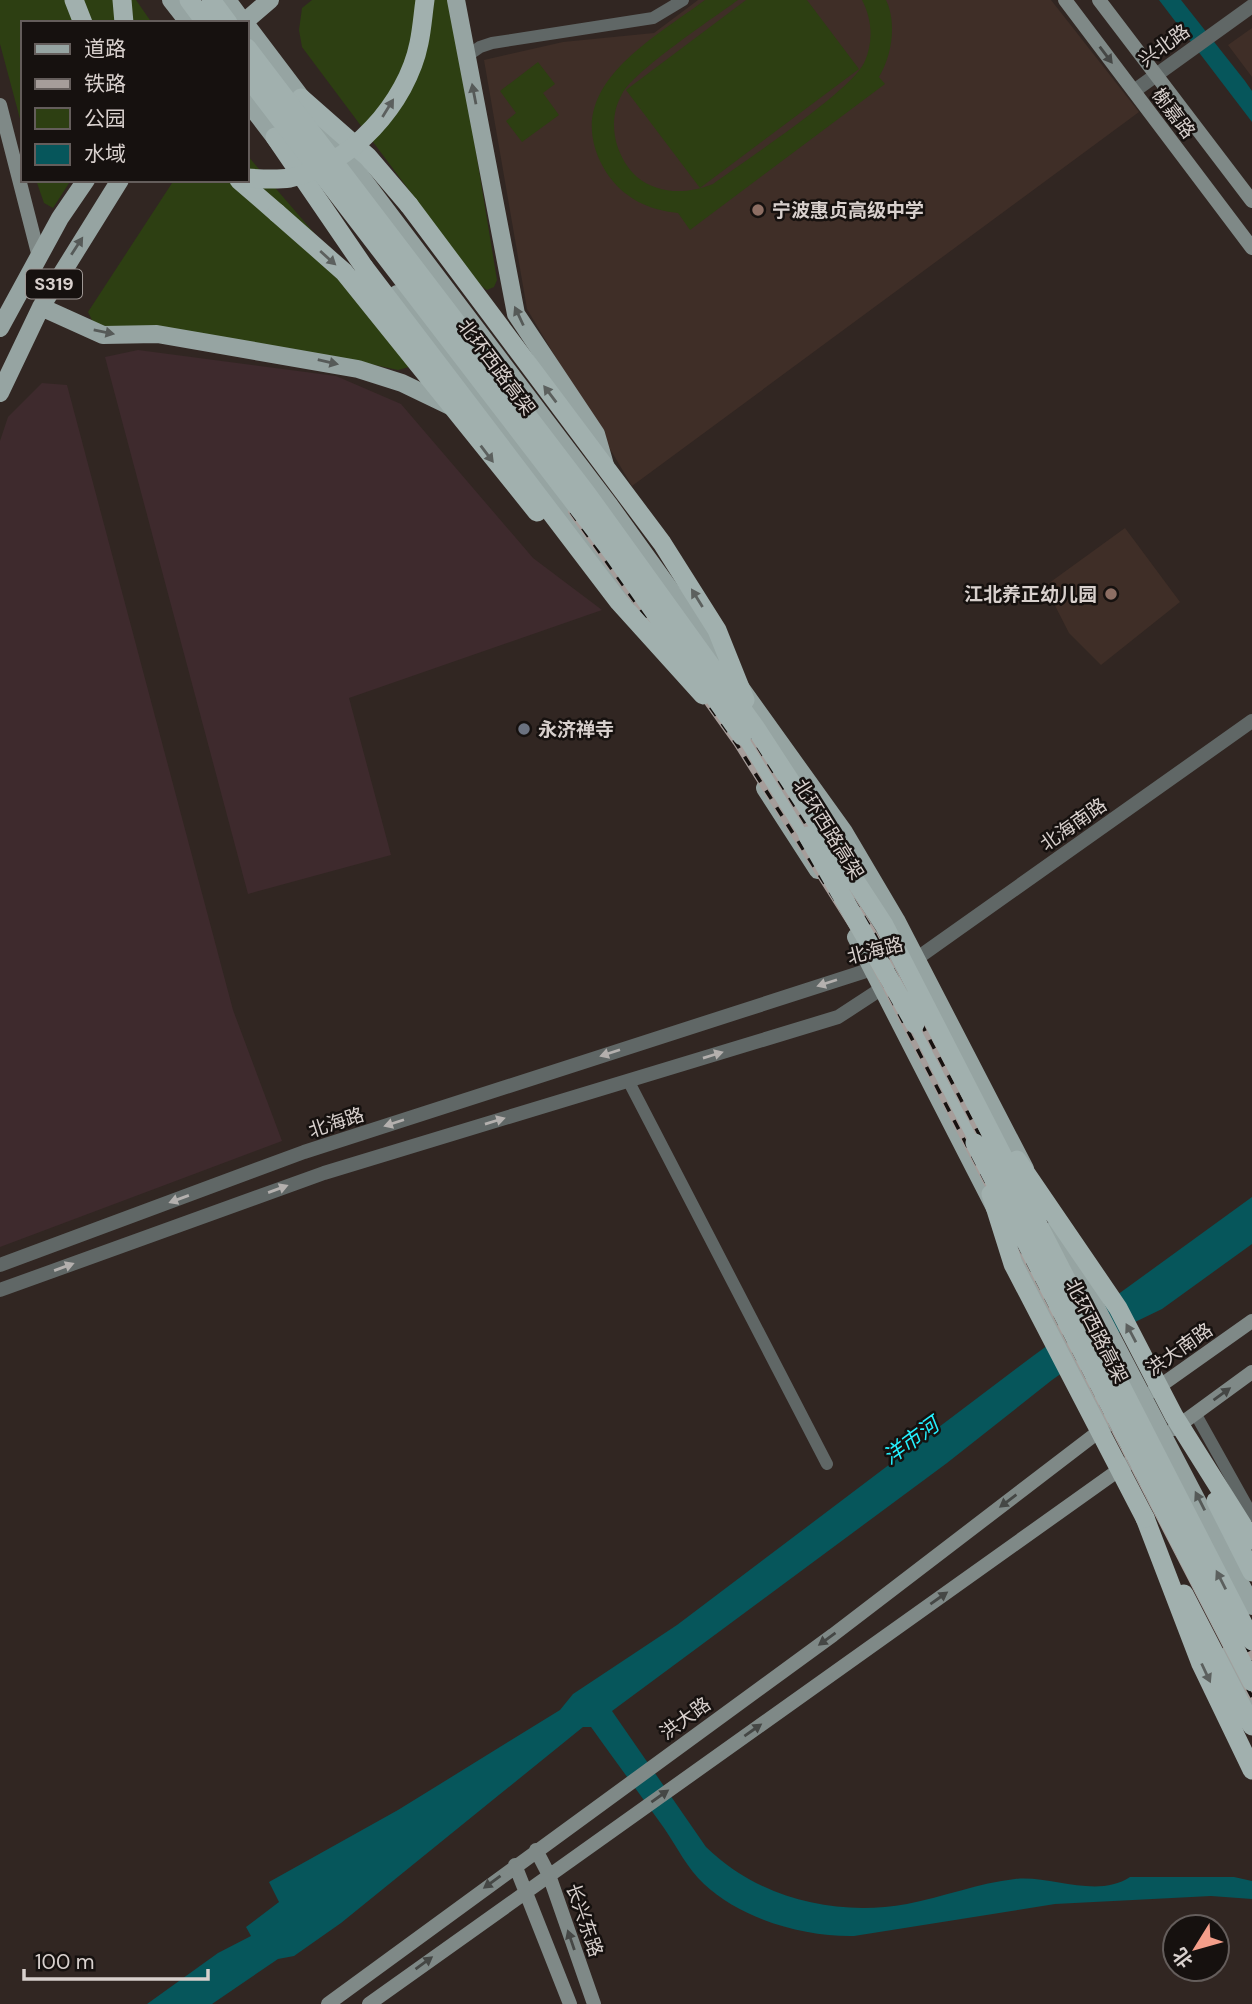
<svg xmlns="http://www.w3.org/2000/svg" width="1252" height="2004" font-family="'DM Sans','Noto Sans SC',sans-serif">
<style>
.commercial{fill:#3e2a2d}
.built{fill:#3f2e27}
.green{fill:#2d3f12}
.water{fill:#06565b}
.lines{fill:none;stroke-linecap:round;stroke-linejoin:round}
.minor{stroke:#606766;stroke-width:12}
.tertiary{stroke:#606766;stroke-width:14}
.secondary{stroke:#7f8987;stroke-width:14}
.primary{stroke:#96a4a2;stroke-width:18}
.trunk{stroke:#a1b0ae;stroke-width:19}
.rail-casing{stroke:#a69d9a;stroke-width:6}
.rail{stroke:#16110f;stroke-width:3.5;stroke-dasharray:10;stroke-linecap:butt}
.trunk-bridge{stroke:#a1b0ae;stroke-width:19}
.oneway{fill:#454745}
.oneway2{fill:#565a58}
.oneway3{fill:#5c605e}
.oneway4{fill:#b4b0ae}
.education-dot{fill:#8d6e63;stroke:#16110f;stroke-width:2.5}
.worship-dot{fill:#6b7280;stroke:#16110f;stroke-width:2.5}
.labels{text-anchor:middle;stroke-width:5;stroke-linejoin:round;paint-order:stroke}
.shield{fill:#16110f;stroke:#9e9794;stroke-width:2}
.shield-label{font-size:18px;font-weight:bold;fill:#d8d0cd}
.street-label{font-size:19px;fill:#d8d0cd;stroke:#16110f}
.poi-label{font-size:19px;font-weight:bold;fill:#d8d0cd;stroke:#16110f;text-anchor:start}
.water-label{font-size:21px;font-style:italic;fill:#25f0fe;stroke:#16110f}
</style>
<rect width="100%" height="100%" fill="#312622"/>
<path class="commercial" d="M 138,350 L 336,376 L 401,404 L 533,558 L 602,610 L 349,698 L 391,855 L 248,894 L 105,357 Z
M 42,383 L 67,385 L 233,1010 L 282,1141 L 0,1247 L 0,441 L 8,417 Z"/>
<path class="built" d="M 698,0 L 1051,0 L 1139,112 L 632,486 L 527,309 L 484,60 L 563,42 L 654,33 Z
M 1252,28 L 1252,77 L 1228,45 Z
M 1125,528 L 1180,602 L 1101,665 L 1069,633 L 1045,586 Z"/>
<path class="green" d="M 0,0 L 136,0 L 152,23 L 23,23 L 23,130 L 0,44 Z
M 312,0 L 451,0 L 497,280 L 494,287 L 487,290 L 480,285 L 302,47 L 299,30 L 302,8 Z
M 705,0 L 738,0 C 712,19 635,70 622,94 C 613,110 612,128 617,145 C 621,157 627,168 637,177 C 659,195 688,194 713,184 C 744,161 850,92 864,63 C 874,42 872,19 862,0 L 886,0 C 897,23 892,56 879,77 L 885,84 L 690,230 L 678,213 C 648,210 623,198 606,172 C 556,90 650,41 705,0 Z
M 746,0 L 807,0 L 859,69 L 700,188 L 626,90 Z
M 538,62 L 555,84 L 543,93 L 559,115 L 522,142 L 506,121 L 516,113 L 500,91 Z
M 247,155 L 420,356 L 409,367 L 398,370 C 320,352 242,340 163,329 C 140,326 115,333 94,324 L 88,312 L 174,180 L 247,180 Z
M 36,180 L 71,180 L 53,208 L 44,203 Z"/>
<path class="water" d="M 1159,0 L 1181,0 L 1245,81 L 1252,91 L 1252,122 Z
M 1252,1197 L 1252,1244 L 1162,1309 L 1133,1323 L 1052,1380 L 947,1463 L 612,1711 L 706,1847 C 758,1898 835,1917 907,1904 C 943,1897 979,1883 1015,1879 C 1051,1875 1097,1899 1130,1877 L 1234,1877 L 1252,1881 L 1252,1899 L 1211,1896 L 1055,1904 L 854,1936 C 804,1937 741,1919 704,1884 C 687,1868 677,1847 664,1828 C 640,1794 615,1761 591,1727 L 583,1727 L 341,1923 L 294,1956 L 278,1959 L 212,2004 L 147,2004 L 218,1953 L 251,1936 L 246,1927 L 279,1902 L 269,1882 L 398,1810 L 560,1710 L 573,1694 L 677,1625 L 1033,1356 Z"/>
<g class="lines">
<path class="minor" d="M 467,56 L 480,47 L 492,43 L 653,18 L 683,0
M 630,1084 L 827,1464
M 1195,1413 L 1252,1515"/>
<path class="tertiary" d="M 1134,91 L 1252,6
M 909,964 L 1252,721
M 0,1265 L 304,1152 L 872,969 L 911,959
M 0,1290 L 324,1173 L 838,1017 L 890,983"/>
<path class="secondary" d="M 1065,0 L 1252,248
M 1099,0 L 1252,201
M 0,105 L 39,257
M 1153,1391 L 1252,1321
M 1174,1429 L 1252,1372
M 536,1850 L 549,1875 L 594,2004
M 515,1865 L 570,2004
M 328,2004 L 833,1635 L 1106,1426
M 369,2004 L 1144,1452"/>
<path class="primary" d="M 171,0 L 189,23
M 227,0 L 244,23
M 456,0 L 516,314 L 596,434 L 605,465
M 243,23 L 270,0
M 247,26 L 610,506 L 844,832 L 896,920 L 1025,1169
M 247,101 L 283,148
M 397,294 L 630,592
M 41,307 L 103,335 L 157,334 L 358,369 L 402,383 L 454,408
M 0,328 L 60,218 L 86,180
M 0,393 L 41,307 L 120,180
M 765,788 L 818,870
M 856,937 L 995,1208
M 1055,1229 L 1252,1606
M 1010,1236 L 1106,1418
M 1228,1655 L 1252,1704"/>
<path class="trunk" d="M 122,0 L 124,23
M 301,98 L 368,157 L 409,205
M 275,137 L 364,267
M 239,180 L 277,213
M 742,736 L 808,836
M 915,1024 L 975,1143
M 1145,1518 L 1201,1664 L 1252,1770
M 1184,1594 L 1252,1726"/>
<defs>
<path id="rail" d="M 583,503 L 748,731 L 874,933 L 1252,1657
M 571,512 L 736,743 L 863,944 L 1252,1697"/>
</defs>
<use href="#rail" class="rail-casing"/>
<use href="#rail" class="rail"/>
<path class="trunk-bridge" d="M 74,0 L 83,23
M 189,0 L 206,23
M 211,0 L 228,23
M 247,48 L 587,494 L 755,727 L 884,925 L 1252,1641
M 247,76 L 613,553 L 742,736
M 247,178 C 261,179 276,180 290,178 C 351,165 407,103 419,43 C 422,29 423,14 425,0
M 409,205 L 662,543 L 717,630 L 745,700
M 277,213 L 344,272 L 537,512
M 364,267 L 619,602 L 703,695
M 808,836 L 915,1024
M 975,1143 L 1252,1682
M 1017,1160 L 1118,1308 L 1174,1416 L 1252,1540
M 991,1194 L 1013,1264 L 1145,1518
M 1216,1501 L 1252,1572"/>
</g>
<defs><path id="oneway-solid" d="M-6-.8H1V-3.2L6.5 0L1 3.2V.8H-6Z" transform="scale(1.75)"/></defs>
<g class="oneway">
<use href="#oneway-solid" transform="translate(1106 55) rotate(53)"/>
<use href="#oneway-solid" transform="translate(1222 1394) rotate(-36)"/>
<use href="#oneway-solid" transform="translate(1008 1501) rotate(143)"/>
<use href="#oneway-solid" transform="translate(939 1598) rotate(-35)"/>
<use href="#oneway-solid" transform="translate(827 1639) rotate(144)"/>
<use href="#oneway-solid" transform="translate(753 1730) rotate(-35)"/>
<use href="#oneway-solid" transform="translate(660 1796) rotate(-35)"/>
<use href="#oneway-solid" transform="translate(492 1882) rotate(144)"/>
<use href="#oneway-solid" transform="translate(571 1940) rotate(-109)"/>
<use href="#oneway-solid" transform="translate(424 1963) rotate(-36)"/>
</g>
<g class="oneway2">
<use href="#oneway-solid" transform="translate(474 94) rotate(-101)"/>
<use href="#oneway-solid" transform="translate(77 246) rotate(-57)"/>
<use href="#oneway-solid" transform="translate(519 316) rotate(-115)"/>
<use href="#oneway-solid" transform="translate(104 332) rotate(11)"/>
<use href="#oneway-solid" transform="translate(328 362) rotate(13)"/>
<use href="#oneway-solid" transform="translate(1200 1501) rotate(-117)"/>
</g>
<g class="oneway3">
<use href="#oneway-solid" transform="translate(388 108) rotate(-58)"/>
<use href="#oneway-solid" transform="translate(328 258) rotate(42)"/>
<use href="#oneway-solid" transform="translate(550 394) rotate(-127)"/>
<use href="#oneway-solid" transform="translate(487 454) rotate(53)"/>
<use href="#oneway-solid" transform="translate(697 598) rotate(-122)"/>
<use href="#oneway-solid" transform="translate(1131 1333) rotate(-118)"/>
<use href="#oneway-solid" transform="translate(1221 1580) rotate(-117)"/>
<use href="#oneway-solid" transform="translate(1206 1673) rotate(65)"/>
</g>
<g class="oneway4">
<use href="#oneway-solid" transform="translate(827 983) rotate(162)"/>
<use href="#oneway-solid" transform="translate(610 1053) rotate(162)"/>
<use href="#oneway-solid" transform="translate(713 1055) rotate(-17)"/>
<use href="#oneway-solid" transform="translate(495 1121) rotate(-17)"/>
<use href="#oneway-solid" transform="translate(394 1123) rotate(162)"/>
<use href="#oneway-solid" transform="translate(278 1189) rotate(-20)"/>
<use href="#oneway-solid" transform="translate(179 1199) rotate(160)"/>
<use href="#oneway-solid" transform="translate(64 1267) rotate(-20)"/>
</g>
<g class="education-dot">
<circle cx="758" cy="210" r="7"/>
<circle cx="1111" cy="594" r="7"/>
</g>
<circle class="worship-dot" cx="524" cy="729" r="7"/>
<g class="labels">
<rect class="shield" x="26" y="269.5" width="56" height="29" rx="5"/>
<g class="shield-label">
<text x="54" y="290">S319</text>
</g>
<g class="street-label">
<text transform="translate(1164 45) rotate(-36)" y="7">兴北路</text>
<text transform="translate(1174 113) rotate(53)" y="7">榭嘉路</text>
<text transform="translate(497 367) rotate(53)" y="7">北环西路高架</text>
<text transform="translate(1073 824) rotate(-35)" y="7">北海南路</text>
<text transform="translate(829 829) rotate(58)" y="7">北环西路高架</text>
<text transform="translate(875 950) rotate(-14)" y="7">北海路</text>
<text transform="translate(336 1122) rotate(-18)" y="7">北海路</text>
<text transform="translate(1097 1331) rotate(63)" y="7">北环西路高架</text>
<text transform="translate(1179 1349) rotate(-35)" y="7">洪大南路</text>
<text transform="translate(685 1718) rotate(-36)" y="7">洪大路</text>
<text transform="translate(585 1920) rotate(71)" y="7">长兴东路</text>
</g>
<g class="poi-label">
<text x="772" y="217">宁波惠贞高级中学</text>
<text x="1097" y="601" text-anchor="end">江北养正幼儿园</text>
<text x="538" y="736">永济禅寺</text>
</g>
<g class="water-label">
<text transform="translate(911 1441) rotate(-36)" y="7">洋市河</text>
</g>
</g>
<rect x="21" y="21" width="228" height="161" fill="#16110f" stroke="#645d5b" stroke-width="2"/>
<rect x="35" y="44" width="35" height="10" fill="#96a4a2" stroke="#645d5b" stroke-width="2"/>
<text x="84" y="56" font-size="21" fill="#d8d0cd">道路</text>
<rect x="35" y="79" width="35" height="10" fill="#a69d9a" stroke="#645d5b" stroke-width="2"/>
<text x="84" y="91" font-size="21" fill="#d8d0cd">铁路</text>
<rect x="35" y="108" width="35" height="21" fill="#2d3f12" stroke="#645d5b" stroke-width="2"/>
<text x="84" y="126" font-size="21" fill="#d8d0cd">公园</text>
<rect x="35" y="144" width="35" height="21" fill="#06565b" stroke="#645d5b" stroke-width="2"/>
<text x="84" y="161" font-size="21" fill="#d8d0cd">水域</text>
<g transform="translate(1196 1948) rotate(233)"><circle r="33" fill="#16110f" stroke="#645d5b" stroke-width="2"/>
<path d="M0-5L12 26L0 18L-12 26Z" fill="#f49e8a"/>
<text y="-10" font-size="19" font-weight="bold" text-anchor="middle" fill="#d8d0cd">北</text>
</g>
<path d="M24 1969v10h184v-10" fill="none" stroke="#d8d0cd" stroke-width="3.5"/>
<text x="35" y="1969" font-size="21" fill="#d8d0cd" stroke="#16110f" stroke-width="5" paint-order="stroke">100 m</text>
</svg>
